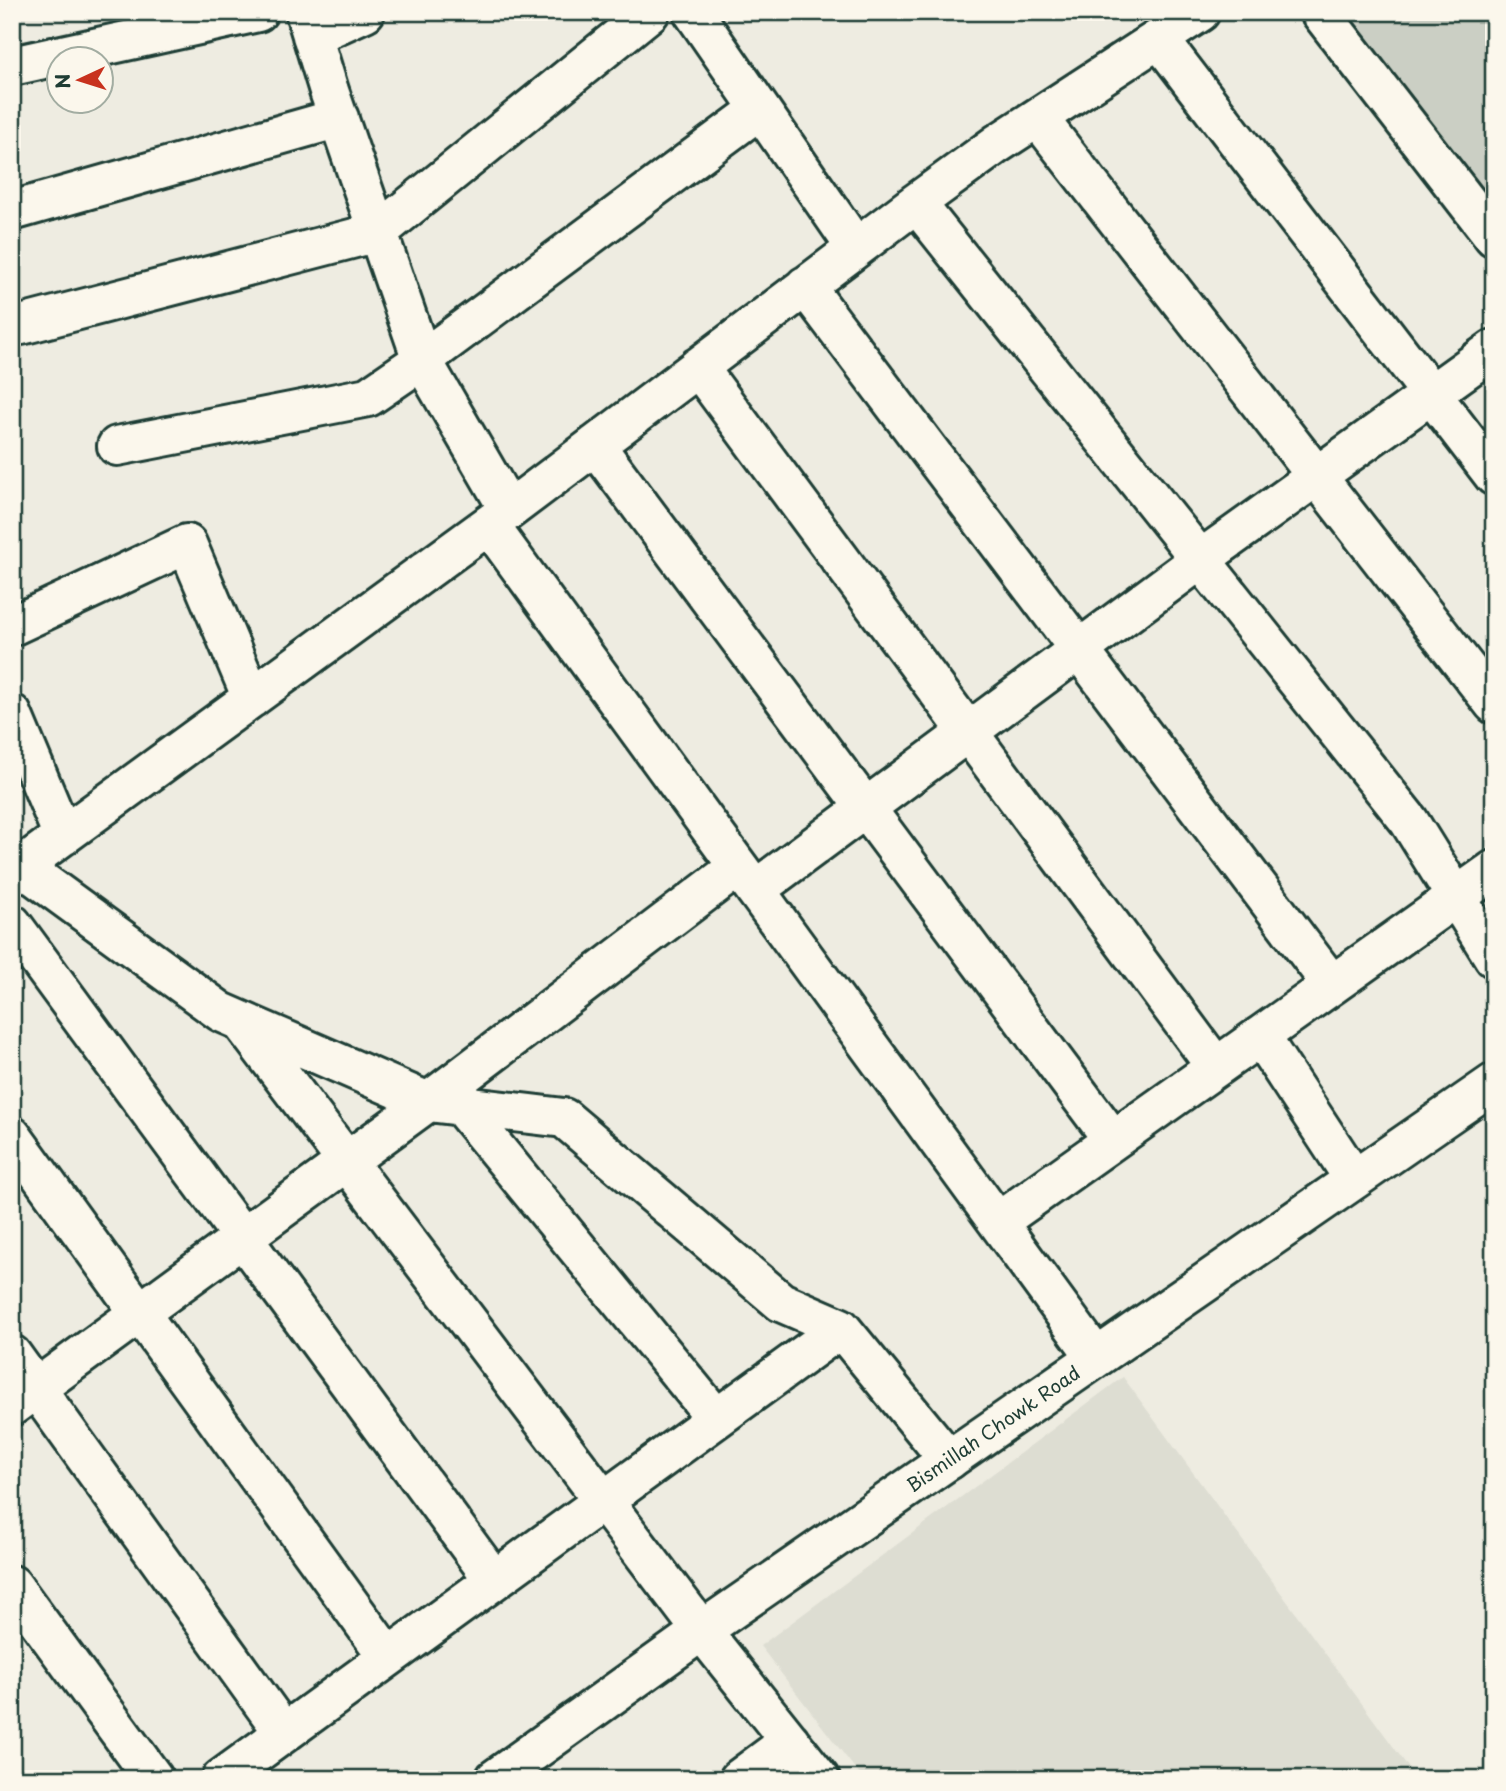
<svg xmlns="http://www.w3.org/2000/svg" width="1506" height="1791" font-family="'Playpen Sans',sans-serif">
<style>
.built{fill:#ddddd2}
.green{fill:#cbcfc4;stroke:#75867c;stroke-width:2}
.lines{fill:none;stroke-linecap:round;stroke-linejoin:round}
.minor-casing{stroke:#1f3d34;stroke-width:44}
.major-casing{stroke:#1f3d34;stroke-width:44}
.minor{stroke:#fbf7ec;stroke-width:38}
.major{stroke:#fbf7ec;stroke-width:38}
.labels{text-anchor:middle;stroke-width:7;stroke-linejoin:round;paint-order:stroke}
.street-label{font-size:19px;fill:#1f3d34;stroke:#fbf7ec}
</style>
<rect width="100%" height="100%" fill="#eeece1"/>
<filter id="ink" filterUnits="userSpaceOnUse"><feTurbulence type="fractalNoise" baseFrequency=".0143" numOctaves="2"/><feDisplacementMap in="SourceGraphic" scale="14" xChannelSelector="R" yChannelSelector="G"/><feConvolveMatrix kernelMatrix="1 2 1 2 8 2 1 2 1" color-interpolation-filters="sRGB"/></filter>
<g filter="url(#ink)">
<path class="built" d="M 1123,1377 L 1417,1779 L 863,1779 L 760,1646 Z"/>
<path class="green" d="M 1333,12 L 1494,12 L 1494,223 Z"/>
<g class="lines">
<defs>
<path id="minor" d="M 305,12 L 329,91 L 422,360 L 509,510
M 693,12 L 856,248
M 1320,12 L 1494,237
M 312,36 L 365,12
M 1159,39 L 1494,476
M 12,66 L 258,12
M 1038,118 L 1494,704
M 916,203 L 1409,821 L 1494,958
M 12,211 L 339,118
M 805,286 L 1332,985
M 21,325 L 378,232 L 650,12
M 698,367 L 1216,1067
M 595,445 L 1113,1140
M 117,446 L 368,397 L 422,360 L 760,109
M 489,525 L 1096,1357
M 12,626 L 187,544 L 252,698
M 12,714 L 63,836
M 21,866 L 221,1012 L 428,1102 L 564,1118 L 781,1302 L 841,1328 L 949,1460
M 12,873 L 509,510 L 916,203 L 997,144 L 1200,12
M 755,890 L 1201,559 L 1494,349
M 12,924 L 494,1580
M 242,1023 L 702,1631 L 820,1779
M 1260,1036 L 1354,1179
M 461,1106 L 716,1418
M 12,1136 L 388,1657
M 998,1222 L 1494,870
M 12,1355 L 284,1733
M 12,1406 L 428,1102 L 738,867
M 12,1585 L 154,1779
M 221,1779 L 841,1328
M 739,1779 L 790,1741"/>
<g id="major">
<path id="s1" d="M 495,1779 L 714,1622 L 1494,1083"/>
</g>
</defs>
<use href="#minor" class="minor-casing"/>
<use href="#major" class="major-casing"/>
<use href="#minor" class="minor"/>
<use href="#major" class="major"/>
</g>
</g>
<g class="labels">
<g class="street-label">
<text dy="7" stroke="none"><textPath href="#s1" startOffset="609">Bismillah Chowk Road</textPath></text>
</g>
</g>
<rect width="1506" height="1791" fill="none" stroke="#fbf7ec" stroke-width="42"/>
<rect x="21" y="21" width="1464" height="1749" fill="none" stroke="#1f3d34" stroke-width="2.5" filter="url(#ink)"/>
<g transform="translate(80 80) rotate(266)"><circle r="33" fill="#fbf7ec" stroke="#a3ada2" stroke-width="2"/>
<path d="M0-5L12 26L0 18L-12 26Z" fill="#c8321e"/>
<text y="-10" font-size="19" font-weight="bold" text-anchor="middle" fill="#1f3d34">N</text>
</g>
</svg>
